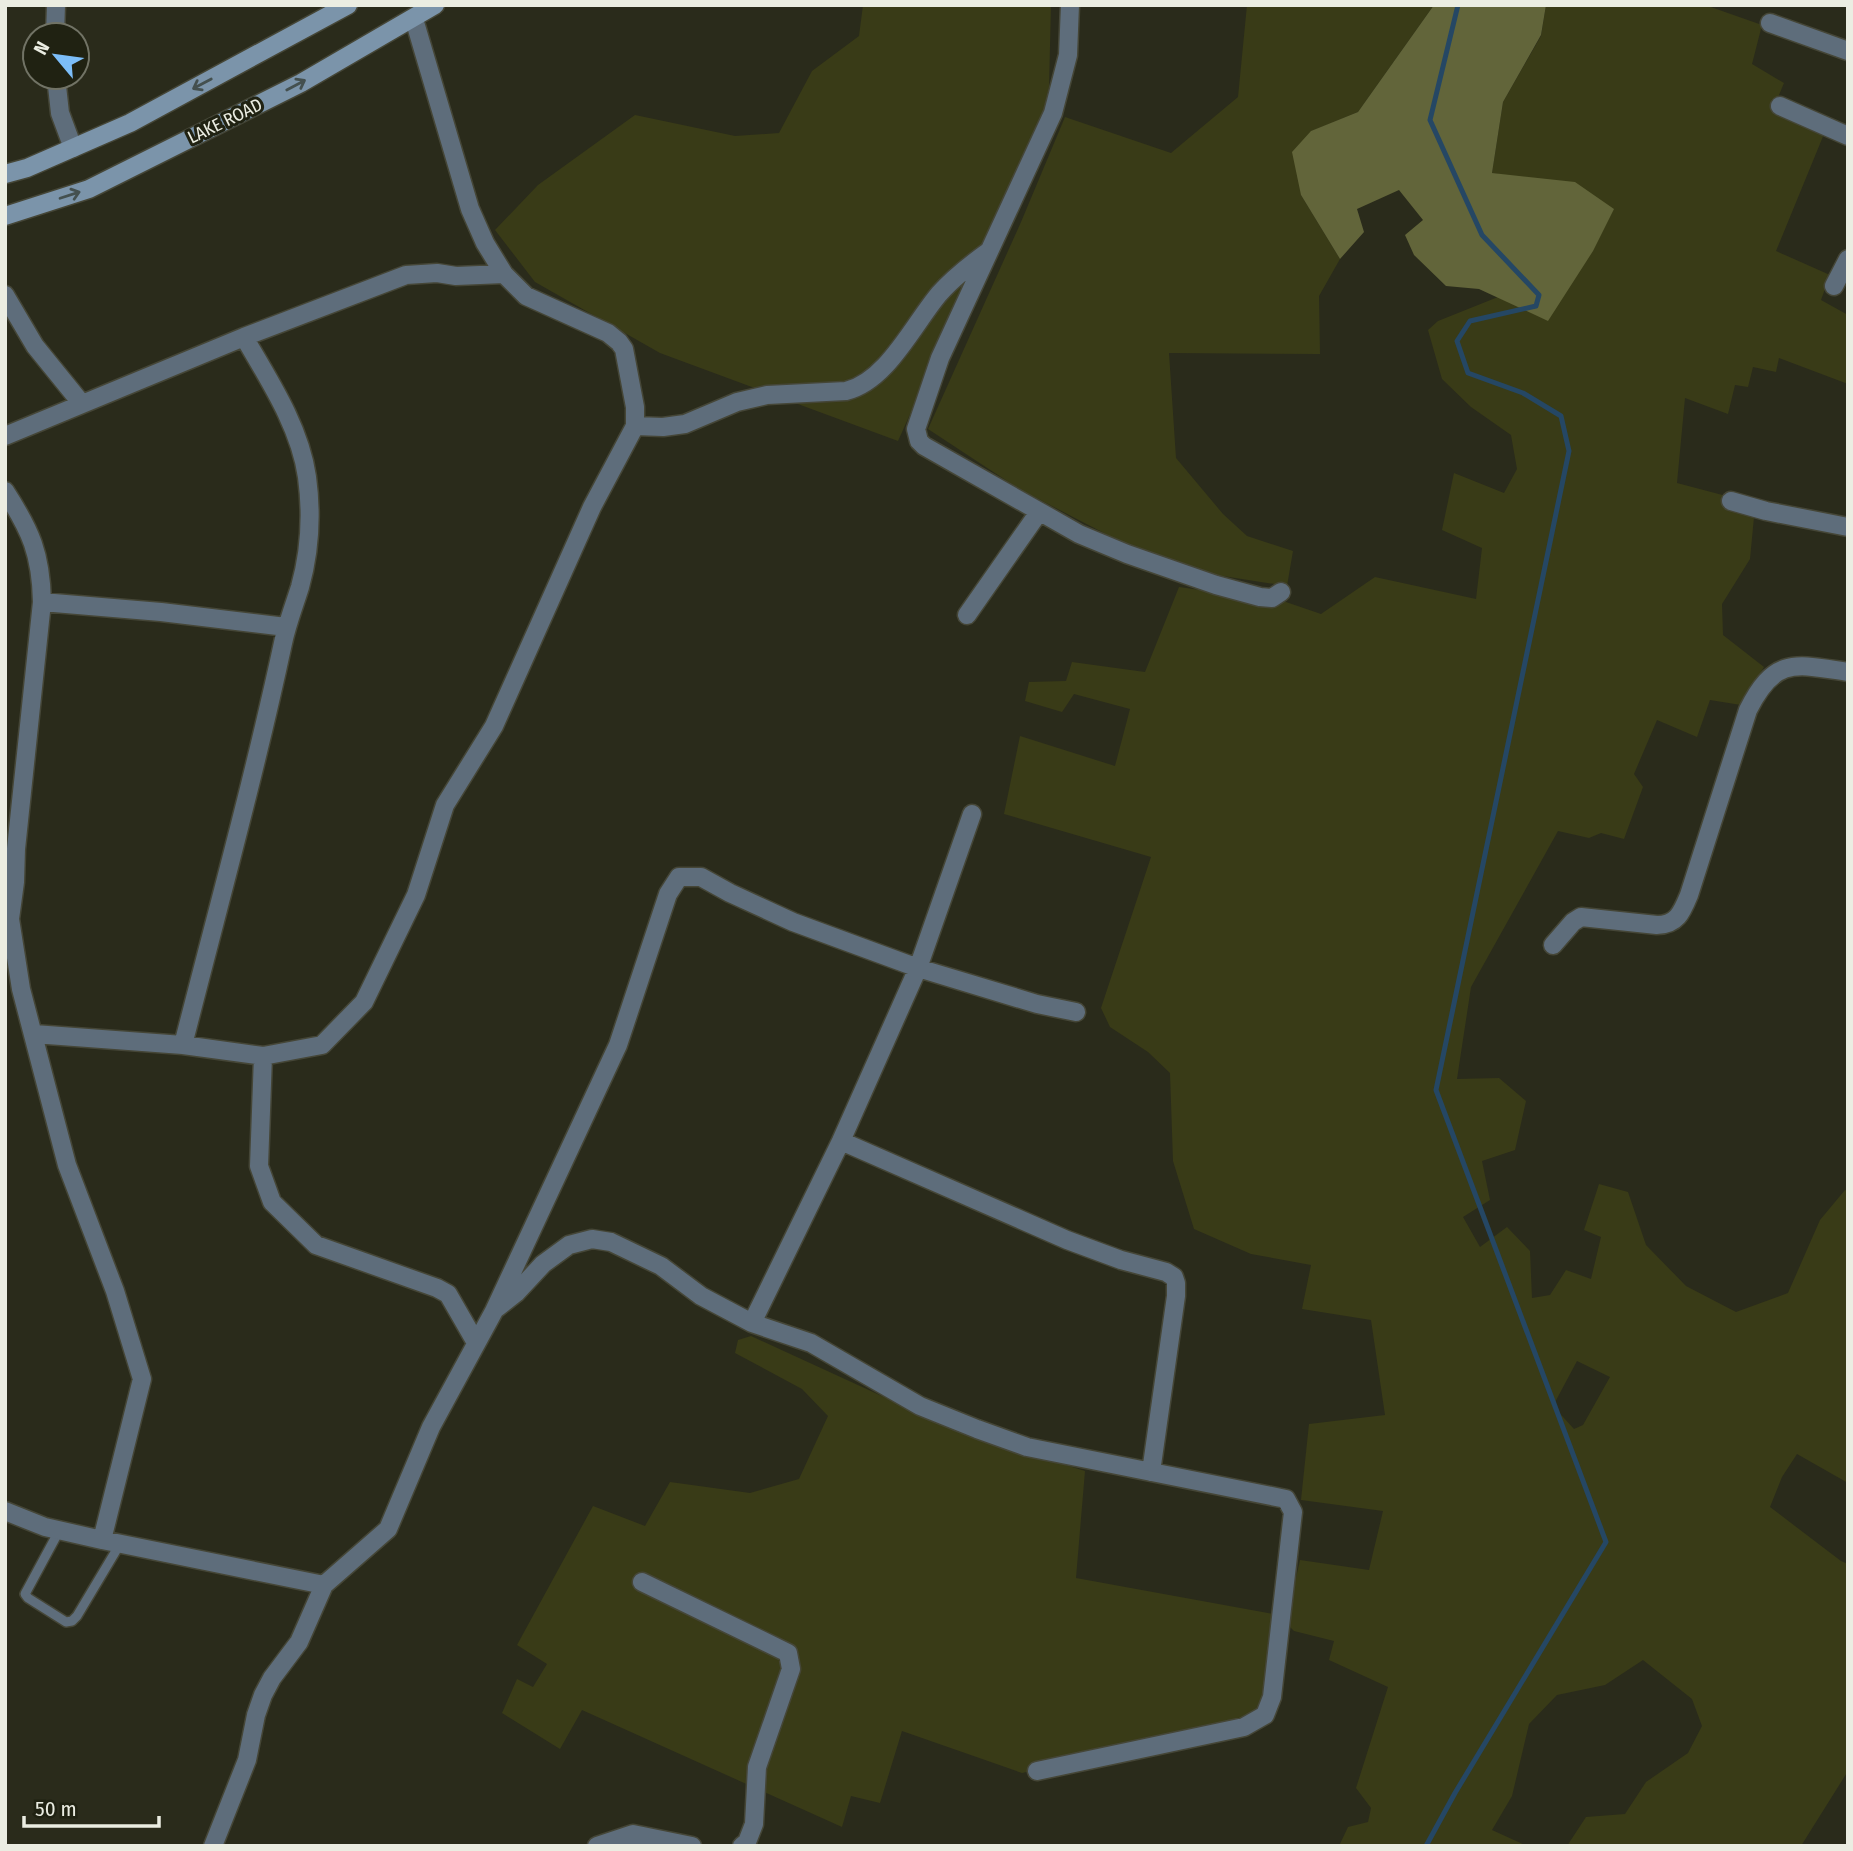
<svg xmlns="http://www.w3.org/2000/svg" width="1853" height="1851" font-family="'Fira Sans Condensed',sans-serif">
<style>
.green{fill:#393b17;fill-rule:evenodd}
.forest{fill:#62653a}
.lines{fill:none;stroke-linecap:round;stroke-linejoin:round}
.stream{stroke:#254764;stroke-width:5}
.service-casing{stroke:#454637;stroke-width:12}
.minor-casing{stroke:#454637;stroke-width:21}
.secondary-casing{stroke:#454637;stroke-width:21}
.service{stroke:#5e6d7b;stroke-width:9}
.minor{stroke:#5e6d7b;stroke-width:18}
.secondary{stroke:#7b94aa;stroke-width:18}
.oneway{stroke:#44504f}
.labels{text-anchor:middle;stroke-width:6;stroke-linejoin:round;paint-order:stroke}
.street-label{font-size:18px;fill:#ebede2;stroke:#202212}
</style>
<rect width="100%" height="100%" fill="#2a2b1b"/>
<path class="green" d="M 863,5 L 1051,5 L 1049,87 L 1040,125 L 898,441 L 660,353 L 535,282 L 495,230 L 538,185 L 635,115 L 735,136 L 779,133 L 812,71 L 859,36 Z
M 1247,5 L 1434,5 L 1358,112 L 1312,131 L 1301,195 L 1340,259 L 1319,296 L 1320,354 L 1169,353 L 1176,458 L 1223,514 L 1247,536 L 1293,551 L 1287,586 L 1197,572 L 1125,544 L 1019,489 L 928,429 L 1021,222 L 1065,117 L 1171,153 L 1238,97 Z
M 1546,5 L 1705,5 L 1762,25 L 1752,64 L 1784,83 L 1774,107 L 1824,134 L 1776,251 L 1830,275 L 1821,300 L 1848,315 L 1848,384 L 1779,358 L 1776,372 L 1753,367 L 1748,387 L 1735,385 L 1728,414 L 1685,398 L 1677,483 L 1730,497 L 1754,517 L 1750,559 L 1722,604 L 1723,635 L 1764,667 L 1741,705 L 1710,700 L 1697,737 L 1657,720 L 1634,774 L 1643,787 L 1624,839 L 1601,833 L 1589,838 L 1558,831 L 1471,987 L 1457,1079 L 1499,1078 L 1526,1101 L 1515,1150 L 1482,1161 L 1490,1200 L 1463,1217 L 1480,1247 L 1507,1227 L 1530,1251 L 1532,1298 L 1550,1295 L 1566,1270 L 1591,1279 L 1601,1237 L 1584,1230 L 1599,1184 L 1628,1192 L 1646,1245 L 1686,1286 L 1736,1312 L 1788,1293 L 1820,1220 L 1845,1190 L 1848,1191 L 1848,1483 L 1797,1454 L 1782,1477 L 1770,1507 L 1841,1561 L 1848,1564 L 1848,1771 L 1801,1846 L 1567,1846 L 1586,1817 L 1625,1814 L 1646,1782 L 1688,1753 L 1702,1726 L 1692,1699 L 1643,1660 L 1605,1685 L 1557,1695 L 1529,1724 L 1512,1796 L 1492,1830 L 1527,1846 L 1339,1846 L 1348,1827 L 1368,1822 L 1371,1808 L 1356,1788 L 1388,1687 L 1329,1660 L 1334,1641 L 1294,1631 L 1286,1623 L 1300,1560 L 1369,1570 L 1383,1511 L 1301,1500 L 1309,1424 L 1385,1415 L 1371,1320 L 1302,1309 L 1311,1265 L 1251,1254 L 1194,1229 L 1173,1161 L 1170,1073 L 1148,1052 L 1110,1027 L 1101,1008 L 1151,857 L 1004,814 L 1020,736 L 1115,766 L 1130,709 L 1074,694 L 1062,712 L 1025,701 L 1029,682 L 1066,681 L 1072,662 L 1145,672 L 1179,587 L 1286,602 L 1321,614 L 1375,577 L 1476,599 L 1482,548 L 1442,530 L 1454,473 L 1504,493 L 1517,469 L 1511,435 L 1471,407 L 1442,379 L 1428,330 L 1438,321 L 1498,297 L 1548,320 L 1523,178 L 1492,173 L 1503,102 L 1541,36 ZM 1577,1361 L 1610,1377 L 1583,1425 L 1574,1429 L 1553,1406 Z
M 751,1336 L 958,1431 L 1085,1471 L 1076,1578 L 1274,1614 L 1263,1704 L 1245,1721 L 1022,1773 L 902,1731 L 880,1803 L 851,1796 L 842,1827 L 582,1710 L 560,1749 L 502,1713 L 517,1679 L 533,1687 L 547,1664 L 517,1645 L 593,1506 L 645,1526 L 670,1482 L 750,1493 L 799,1479 L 828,1416 L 802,1389 L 735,1353 L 738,1340 Z"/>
<path class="forest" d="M 1434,5 L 1546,5 L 1541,35 L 1503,102 L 1492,173 L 1575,182 L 1614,209 L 1593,251 L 1548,321 L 1479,289 L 1446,286 L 1414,255 L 1405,235 L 1423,220 L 1399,190 L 1357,209 L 1364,232 L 1340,259 L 1301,195 L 1292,152 L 1311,131 L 1358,112 Z"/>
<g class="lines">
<path class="stream" d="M 1426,1846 L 1455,1793 L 1606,1542 L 1436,1090 L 1569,451 L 1561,416 L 1523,393 L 1468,373 L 1457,341 L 1470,321 L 1536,306 L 1539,295 L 1482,235 L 1430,120 L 1458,5"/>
<defs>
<path id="service" d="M 59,1531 L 25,1594 L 28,1598 L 66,1622 L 72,1621 L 77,1616 L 120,1544"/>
<path id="minor" d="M 1070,5 L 1068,55 L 1053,113 L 940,358 L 916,429 L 919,441 L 924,446 L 1079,534 L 1127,554 L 1216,585 L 1260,597 L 1272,598 L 1281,592
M 414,19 L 470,209 L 485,243 L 504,274
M 1770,23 L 1848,51
M 55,35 L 56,5
M 56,77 L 60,113 L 73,148
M 1780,106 L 1848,136
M 1834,286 L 1848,259
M 5,295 L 35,346 L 82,404
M 635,426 L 663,427 L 685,424 L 737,402 L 767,395 L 846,391 C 887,381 913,325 939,294 C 954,277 971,264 989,251
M 5,436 L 244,337 L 406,275 L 437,273 L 456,276 L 504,274 L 526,296 L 608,333 L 619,342 L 624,349 L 635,407 L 635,426 L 592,507 L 494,726 L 445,805 L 416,895 L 364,1002 L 322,1045 L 263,1056 L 183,1045 L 34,1034
M 5,491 C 31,531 41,554 42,602 L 16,849 L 15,882 L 10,919 L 21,989 L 67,1165 L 115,1291 L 142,1379 L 102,1540
M 1731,501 L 1766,511 L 1848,527
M 42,602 L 161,612 L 286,627
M 967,615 L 1039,512
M 1553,945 L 1573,922 L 1581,917 L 1657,925 C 1677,925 1682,912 1689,895 L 1748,710 C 1775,656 1795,664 1848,672
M 183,1045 C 217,911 254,778 283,643 C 287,624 294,606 300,587 C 310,551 312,514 307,477 C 300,427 269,380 244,337
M 263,1056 L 259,1166 L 272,1202 L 316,1245 L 437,1288 L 448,1294 L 475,1341
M 841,1141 L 1067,1240 L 1121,1260 L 1166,1272 L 1174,1277 L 1176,1283 L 1176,1296 L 1151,1472
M 497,1308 L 516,1293 L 543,1264 L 569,1245 L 592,1239 L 611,1242 L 661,1266 L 701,1296 L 752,1323 L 811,1343 L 920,1406 L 977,1429 L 1027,1447 L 1286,1499 L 1293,1512 L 1272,1697 L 1265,1715 L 1244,1727 L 1037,1771
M 752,1323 L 841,1141 L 918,968 L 972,814
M 5,1511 L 45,1527 L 102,1540 L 324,1585 L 388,1529 L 431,1427 L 494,1311 L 618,1045 L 668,894 L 679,877 L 701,877 L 730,893 L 793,922 L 918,968 L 1037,1004 L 1076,1012
M 642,1582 L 788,1653 L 791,1669 L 757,1767 L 754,1824 L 747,1842 L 742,1846
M 213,1846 L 247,1760 L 256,1715 L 263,1695 L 272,1678 L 299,1642 L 324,1585
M 597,1846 L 633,1834 L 692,1846"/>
<path id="secondary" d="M 5,174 L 27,168 L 130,123 L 348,5
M 5,216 L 89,189 L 301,83 L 435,5"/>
</defs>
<use href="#service" class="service-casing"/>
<use href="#minor" class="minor-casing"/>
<use href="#secondary" class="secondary-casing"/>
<use href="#service" class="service"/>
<use href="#minor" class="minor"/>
<use href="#secondary" class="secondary"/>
</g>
<defs><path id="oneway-shaft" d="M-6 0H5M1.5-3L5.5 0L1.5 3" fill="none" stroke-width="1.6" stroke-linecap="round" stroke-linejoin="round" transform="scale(1.75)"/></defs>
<g class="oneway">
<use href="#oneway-shaft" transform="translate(202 84) rotate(152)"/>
<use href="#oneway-shaft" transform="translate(296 85) rotate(-28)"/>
<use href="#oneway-shaft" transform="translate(70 195) rotate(-18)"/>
</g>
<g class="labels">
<g class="street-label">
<text transform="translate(225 121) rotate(-26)" y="6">LAKE ROAD</text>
</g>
</g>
<rect width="1853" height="1851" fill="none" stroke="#ebede2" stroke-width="14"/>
<g transform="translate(56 56) rotate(299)"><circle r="33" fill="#202212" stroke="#717365" stroke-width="2"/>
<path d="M0-5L12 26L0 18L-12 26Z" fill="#7cbef9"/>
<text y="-10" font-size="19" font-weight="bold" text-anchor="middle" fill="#ebede2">N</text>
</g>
<path d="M24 1816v10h135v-10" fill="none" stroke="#ebede2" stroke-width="3.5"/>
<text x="35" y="1816" font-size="21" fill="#ebede2" stroke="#202212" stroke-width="5" paint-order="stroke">50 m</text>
</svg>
